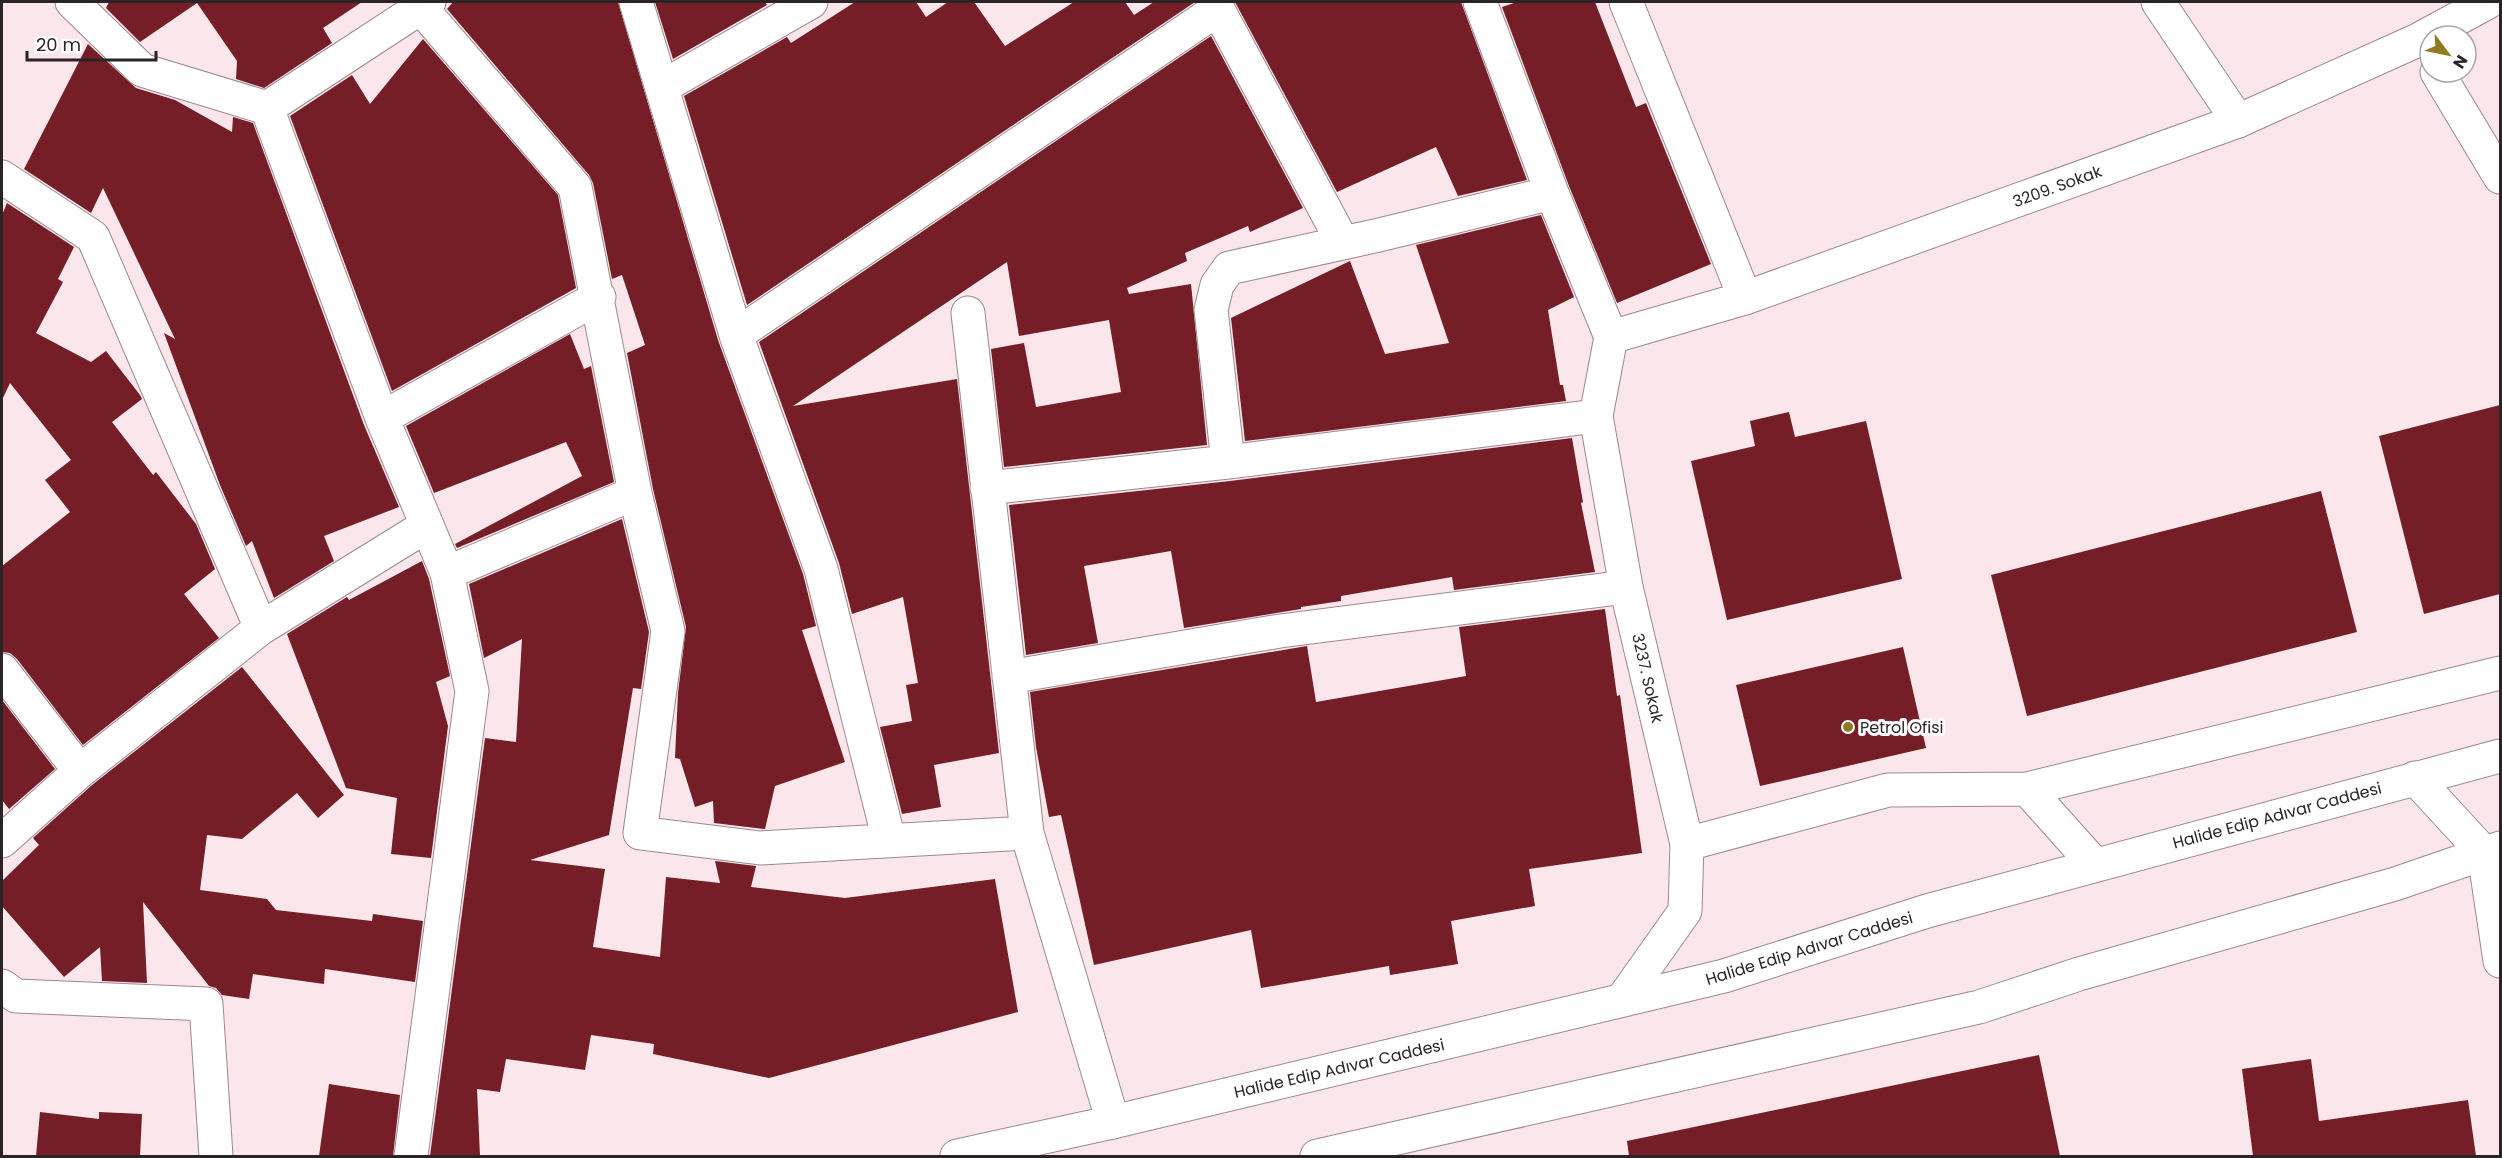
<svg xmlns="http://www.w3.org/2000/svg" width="2502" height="1158" font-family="Poppins,sans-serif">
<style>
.building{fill:#751e28}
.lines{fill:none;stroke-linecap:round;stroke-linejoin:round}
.street-casing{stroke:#9b898e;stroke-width:35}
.secondary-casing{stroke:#9b898e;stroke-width:35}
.primary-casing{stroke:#9b898e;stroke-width:35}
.street{stroke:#fff;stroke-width:33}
.secondary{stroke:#fff;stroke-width:33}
.primary{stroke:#fff;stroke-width:33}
.poi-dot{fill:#8f7c22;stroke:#fff;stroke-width:2}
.labels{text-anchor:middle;stroke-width:6;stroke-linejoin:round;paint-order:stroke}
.street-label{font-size:16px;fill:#2b2426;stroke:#fff}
.poi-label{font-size:16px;fill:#2b2426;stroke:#fff;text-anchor:start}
</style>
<rect width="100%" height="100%" fill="#fae6eb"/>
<path class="building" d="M 109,2 L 362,2 L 323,28 L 332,43 L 264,88 L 236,79 L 237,61 L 197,3 L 140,42 L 106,8 Z
M 453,2 L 618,2 L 718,340 L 803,574 L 816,626 L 802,630 L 845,762 L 775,786 L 765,829 L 714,823 L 713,801 L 695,807 L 680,759 L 675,758 L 678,693 L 686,627 L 653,489 L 627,353 L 645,345 L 622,275 L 612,279 L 593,183 L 589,175 L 447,9 Z
M 655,2 L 765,2 L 767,5 L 673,59 Z
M 855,2 L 916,2 L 926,17 L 948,2 L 974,2 L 1005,46 L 1074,2 L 1125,2 L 1134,15 L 1154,2 L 1195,2 L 747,305 L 684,96 L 787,37 L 791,43 Z
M 1235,2 L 1461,2 L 1527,180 L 1458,196 L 1436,147 L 1337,192 Z
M 1517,2 L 1595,2 L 1636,107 L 1646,103 L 1711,264 L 1617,303 L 1569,186 L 1502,7 Z
M 1211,36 L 1303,208 L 1250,232 L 1248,226 L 1185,253 L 1187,261 L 1127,288 L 1129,294 L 1191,284 L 1207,445 L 1004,467 L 991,349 L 1024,343 L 1036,407 L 1121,392 L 1109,320 L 1019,336 L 1007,262 L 793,406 L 957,379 L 999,753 L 934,765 L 941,807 L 902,814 L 880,727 L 912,721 L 906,685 L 918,683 L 903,597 L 852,614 L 839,563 L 759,342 Z
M 423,39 L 558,195 L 576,288 L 392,391 L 290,116 L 352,75 L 370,104 Z
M 88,44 L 136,88 L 175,100 L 232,132 L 233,117 L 253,123 L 364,425 L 399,507 L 324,536 L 334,561 L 274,598 L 252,541 L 246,546 L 220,485 L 164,333 L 175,339 L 103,188 L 91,213 L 24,169 Z
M 7,203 L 74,247 L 58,279 L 63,282 L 36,333 L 91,362 L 106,351 L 140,395 L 142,399 L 112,422 L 153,475 L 156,472 L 196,524 L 215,569 L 184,594 L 219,638 L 83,745 L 17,659 L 10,653 L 2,652 L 2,566 L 70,512 L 45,480 L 71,460 L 10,383 L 2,400 L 2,215 Z
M 1541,215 L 1574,297 L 1548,310 L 1560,385 L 1563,385 L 1566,401 L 1245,441 L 1231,318 L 1350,261 L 1385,354 L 1449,343 L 1416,245 Z
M 570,334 L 584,369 L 591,366 L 614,482 L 457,548 L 455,544 L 582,476 L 566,442 L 434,493 L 406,426 Z
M 2500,405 L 2500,594 L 2424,614 L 2379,436 Z
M 1789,412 L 1795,437 L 1866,421 L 1902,579 L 1727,620 L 1691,461 L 1755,446 L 1750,421 Z
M 1572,438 L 1583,502 L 1581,503 L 1595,572 L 1454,590 L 1452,577 L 1341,596 L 1341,601 L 1301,607 L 1301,609 L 1184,628 L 1171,551 L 1084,566 L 1098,643 L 1026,655 L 1009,505 L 1230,481 Z
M 2321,491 L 2357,632 L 2027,716 L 1991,575 Z
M 622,519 L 649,632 L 641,689 L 633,688 L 609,835 L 530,860 L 605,869 L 593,947 L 660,957 L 666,877 L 720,883 L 715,861 L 756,866 L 751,887 L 845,898 L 995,879 L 1018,1012 L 769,1078 L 653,1054 L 654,1044 L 591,1035 L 585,1070 L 506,1059 L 500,1092 L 477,1089 L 480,1156 L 430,1156 L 485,738 L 516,742 L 522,639 L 484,658 L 469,584 Z
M 422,561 L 429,579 L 450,676 L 436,682 L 448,726 L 431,858 L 391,854 L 397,798 L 346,788 L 287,634 L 347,597 L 349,600 Z
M 1605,609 L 1617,696 L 1620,695 L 1642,853 L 1529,869 L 1535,906 L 1451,921 L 1458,964 L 1390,975 L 1389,966 L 1261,988 L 1251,930 L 1094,965 L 1061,815 L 1049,817 L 1036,747 L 1030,692 L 1307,646 L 1316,702 L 1466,676 L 1459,627 Z
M 1903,647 L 1926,748 L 1760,786 L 1736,685 Z
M 242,667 L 344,795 L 318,818 L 297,793 L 242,839 L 207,835 L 200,890 L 267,899 L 276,910 L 372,921 L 373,914 L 423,921 L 415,982 L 325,969 L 324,984 L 253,974 L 249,999 L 222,995 L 216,988 L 209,986 L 143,902 L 147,983 L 102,981 L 100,947 L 64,977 L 2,906 L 2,881 L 39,845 L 33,838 L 92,785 Z
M 2,700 L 55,769 L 9,809 L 2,800 Z
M 2039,1055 L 2060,1156 L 1629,1156 L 1627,1141 Z
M 2311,1059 L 2319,1121 L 2468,1100 L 2476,1156 L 2253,1156 L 2242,1069 Z
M 329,1084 L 400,1095 L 393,1156 L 319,1156 Z
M 40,1112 L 99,1119 L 99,1112 L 142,1114 L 140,1156 L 36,1156 Z"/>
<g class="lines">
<defs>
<path id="street" d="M 72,2 L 142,70 L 267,108 L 382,418 L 447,573 L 472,691 L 411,1156
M 636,2 L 736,335 L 821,569 L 889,840
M 1214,2 L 1343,243
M 1480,2 L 1552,193 L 1611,337
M 1626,2 L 1745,298
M 2158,2 L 2238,121
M 421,8 L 575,187 L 635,493 L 668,631 L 640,833 L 760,848 L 1027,833 L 1113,1122
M 2437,72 L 2500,177
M 662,87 L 811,2
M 267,108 L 429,2
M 2,177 L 93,237 L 261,628
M 968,313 L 1027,833
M 736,335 L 1218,9
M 382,418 L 599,297
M 1228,462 L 1211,310 L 1217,285 L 1229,268 L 1379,235 L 1552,193
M 987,488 L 1228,462 L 1596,416
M 447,573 L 635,493
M 2,670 L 80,771
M 1009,677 L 1280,631 L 1626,587
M 2415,778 L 2484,853 L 2500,961
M 2,841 L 80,771 L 261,628 L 426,526
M 1687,844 L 1888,790 L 2027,789
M 2095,865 L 2027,789 L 2500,673
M 2,986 L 16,996 L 206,1004 L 216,1156"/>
<path id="secondary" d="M 1622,1000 L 1685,911 L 1687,844 L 1626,587 L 1596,416 L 1611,337 L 1745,298 L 2238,121 L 2418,40 L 2488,2"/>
<path id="primary" d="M 957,1156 L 1113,1122 L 1724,976 L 1927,911 L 2500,756
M 1317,1156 L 1979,1007 L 2079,974 L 2395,884 L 2500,848"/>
</defs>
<use href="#street" class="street-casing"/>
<use href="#secondary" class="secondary-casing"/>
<use href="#primary" class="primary-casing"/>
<use href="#street" class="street"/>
<use href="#secondary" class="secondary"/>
<use href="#primary" class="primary"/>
</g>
<circle class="poi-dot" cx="1848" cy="727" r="6"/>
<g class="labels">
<g class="street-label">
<text transform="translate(2057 186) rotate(-20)" y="6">3209. Sokak</text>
<text transform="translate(1648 678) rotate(77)" y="6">3237. Sokak</text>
<text transform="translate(2277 815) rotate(-15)" y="6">Halide Edip Adıvar Caddesi</text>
<text transform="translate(1809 948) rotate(-17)" y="6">Halide Edip Adıvar Caddesi</text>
<text transform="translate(1339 1068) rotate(-13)" y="6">Halide Edip Adıvar Caddesi</text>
</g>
<g class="poi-label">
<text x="1860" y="733">Petrol Ofisi</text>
</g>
</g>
<rect width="2502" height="1158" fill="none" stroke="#2b2426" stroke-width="6"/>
<g transform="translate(2448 54) rotate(122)"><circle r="28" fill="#ffffff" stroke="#aaa7a8" stroke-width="1.5"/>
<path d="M0-4.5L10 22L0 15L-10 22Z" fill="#8f7c22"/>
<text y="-9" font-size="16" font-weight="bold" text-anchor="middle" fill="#2b2426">N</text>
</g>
<path d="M27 51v9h129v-9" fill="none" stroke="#2b2426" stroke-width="3"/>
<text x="36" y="51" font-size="18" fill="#2b2426" stroke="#ffffff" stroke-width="4.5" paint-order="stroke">20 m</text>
</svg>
